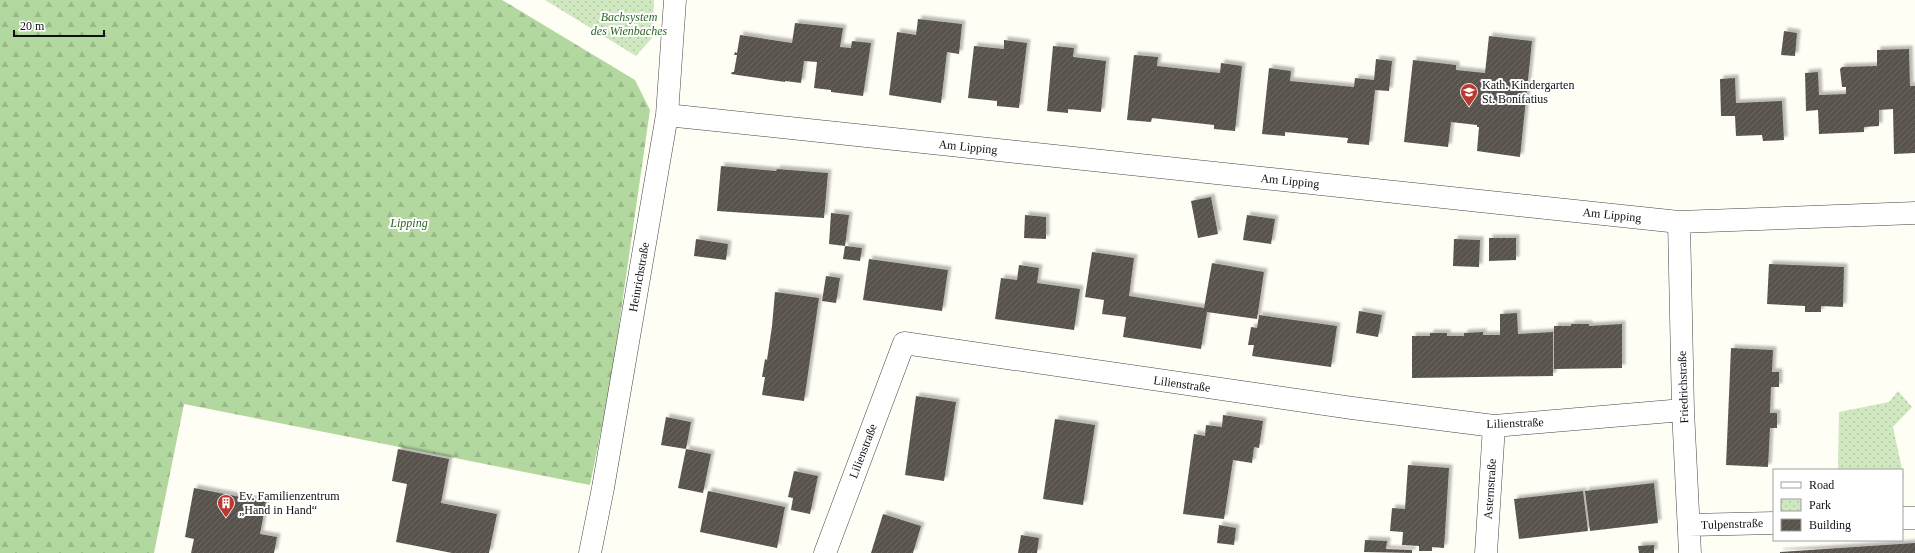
<svg xmlns="http://www.w3.org/2000/svg" width="1915" height="553" font-family="Georgia,serif">
<style>
.forest{fill:url(#forest-firs)}
.park{fill:url(#park-dots)}
.building{fill:url(#building-hatch);filter:url(#shadow)}
.lines{fill:none;stroke-linecap:round;stroke-linejoin:round}
.minor-casing{stroke:#444;stroke-width:23}
.minor{stroke:#fff;stroke-width:22}
.labels{text-anchor:middle;stroke-width:4;stroke-linejoin:round;paint-order:stroke}
.park-label{font-size:12px;font-style:italic;fill:#2a6623;stroke:#fff}
.poi-label{font-size:12px;fill:#111;stroke:#fff;text-anchor:start}
.street-label{font-size:12px;fill:#111;stroke:#fff}
</style>
<defs>
<pattern id="forest-firs" width="22" height="20" patternUnits="userSpaceOnUse"><rect width="22" height="20" fill="#b3d89f"/><path d="M5 1l3.5 6h-7zM16 11l3.5 6h-7z" fill="#99b888"/></pattern>
<pattern id="park-dots" width="8" height="8" patternUnits="userSpaceOnUse"><rect width="8" height="8" fill="#d0e8bf"/><path d="M2 2h.1M6 6h.1" fill="none" stroke="#b2c6a3" stroke-width="1.8" stroke-linecap="round"/></pattern>
<pattern id="building-hatch" width="6" height="6" patternUnits="userSpaceOnUse"><rect width="6" height="6" fill="#59534d"/><path d="M-1 1l2-2M0 6l6-6M5 7l2-2" fill="none" stroke="#6c6762"/></pattern>
<filter id="shadow"><feDropShadow dx="3.5" dy="-3.5" stdDeviation="1" flood-color="#0004"/></filter>
</defs>
<rect width="100%" height="100%" fill="#fefef5"/>
<path class="forest" d="M 0,0 L 502,0 L 635,80 L 650,110 L 611,381 L 590,485 L 184,404 L 154,553 L 0,553 Z"/>
<path class="park" d="M 545,0 L 654,0 L 652,38 L 636,56 Z
M 1898,391 L 1912,407 L 1893,427 L 1904,478 L 1902,480 L 1902,470 L 1838,470 L 1839,412 L 1889,402 Z"/>
<path class="building" d="M 918,19 L 962,24 L 959,54 L 947,52 L 941,103 L 889,95 L 897,32 L 916,35 Z
M 795,23 L 843,28 L 840,47 L 851,48 L 852,41 L 871,43 L 863,96 L 831,92 L 831,90 L 814,88 L 817,62 L 804,61 L 801,83 L 785,81 L 785,82 L 731,74 L 732,72 L 734,72 L 737,55 L 734,55 L 735,52 L 737,53 L 740,35 L 792,43 Z
M 1784,31 L 1797,33 L 1795,56 L 1781,55 Z
M 1489,36 L 1532,41 L 1520,157 L 1477,151 L 1479,127 L 1477,127 L 1477,125 L 1451,122 L 1448,147 L 1404,142 L 1413,60 L 1456,65 L 1456,70 L 1485,73 Z
M 1004,40 L 1027,43 L 1019,108 L 997,106 L 997,101 L 968,98 L 974,46 L 1004,49 Z
M 1053,46 L 1074,48 L 1073,57 L 1106,61 L 1101,112 L 1068,109 L 1068,113 L 1047,111 Z
M 1909,49 L 1910,86 L 1915,86 L 1915,153 L 1894,154 L 1893,109 L 1879,110 L 1879,126 L 1864,127 L 1864,132 L 1819,134 L 1818,110 L 1806,111 L 1805,73 L 1818,72 L 1819,95 L 1846,94 L 1846,87 L 1842,87 L 1840,69 L 1842,67 L 1877,66 L 1877,50 Z
M 1134,55 L 1158,57 L 1157,66 L 1220,73 L 1221,63 L 1242,66 L 1235,131 L 1214,129 L 1214,125 L 1152,118 L 1151,122 L 1127,120 Z
M 1376,59 L 1392,61 L 1389,91 L 1375,90 L 1369,145 L 1347,143 L 1348,138 L 1285,132 L 1285,136 L 1262,134 L 1269,68 L 1291,71 L 1290,81 L 1354,87 L 1355,78 L 1374,80 Z
M 1735,78 L 1736,103 L 1782,101 L 1784,140 L 1763,141 L 1762,135 L 1736,136 L 1735,116 L 1721,116 L 1720,79 Z
M 721,166 L 776,171 L 777,169 L 828,173 L 824,218 L 717,211 Z
M 1211,197 L 1218,234 L 1198,238 L 1191,201 Z
M 831,213 L 849,215 L 845,246 L 829,244 Z
M 1025,215 L 1046,217 L 1046,239 L 1024,238 Z
M 1247,215 L 1275,219 L 1271,244 L 1243,240 Z
M 1489,238 L 1516,238 L 1516,260 L 1489,261 Z
M 696,239 L 728,244 L 726,260 L 694,256 Z
M 1454,239 L 1480,240 L 1479,267 L 1453,266 Z
M 845,246 L 862,248 L 860,261 L 843,259 Z
M 1092,252 L 1134,258 L 1129,296 L 1204,308 L 1212,263 L 1264,272 L 1257,319 L 1207,312 L 1201,349 L 1123,337 L 1126,317 L 1102,314 L 1104,300 L 1085,297 Z
M 869,259 L 948,270 L 942,311 L 863,300 Z
M 1769,264 L 1844,267 L 1843,307 L 1821,306 L 1821,312 L 1805,312 L 1805,306 L 1767,304 Z
M 1019,265 L 1039,268 L 1037,283 L 1080,289 L 1074,330 L 995,319 L 1001,278 L 1017,280 Z
M 826,276 L 840,278 L 836,303 L 822,301 Z
M 775,292 L 819,298 L 804,401 L 762,395 L 765,377 L 762,377 L 765,359 L 767,360 L 772,326 Z
M 1359,311 L 1382,315 L 1378,337 L 1356,333 Z
M 1517,313 L 1518,334 L 1553,332 L 1553,376 L 1412,378 L 1412,336 L 1430,336 L 1430,333 L 1447,333 L 1447,336 L 1464,336 L 1464,333 L 1483,332 L 1483,335 L 1500,335 L 1500,314 Z
M 1259,315 L 1337,326 L 1331,367 L 1252,356 L 1254,345 L 1248,345 L 1251,327 L 1257,328 Z
M 1571,324 L 1589,324 L 1589,326 L 1622,324 L 1622,368 L 1554,369 L 1554,326 L 1571,326 Z
M 1731,348 L 1773,350 L 1772,372 L 1779,372 L 1779,387 L 1771,387 L 1770,413 L 1777,413 L 1777,428 L 1770,428 L 1768,467 L 1726,465 Z
M 916,396 L 956,402 L 944,481 L 905,475 Z
M 1223,415 L 1263,421 L 1259,448 L 1254,447 L 1252,463 L 1233,460 L 1224,519 L 1183,514 L 1194,434 L 1205,436 L 1206,425 L 1222,427 Z
M 666,417 L 691,422 L 686,449 L 661,445 Z
M 1055,419 L 1095,425 L 1083,505 L 1043,499 Z
M 398,449 L 449,459 L 441,503 L 497,514 L 489,553 L 452,553 L 396,542 L 407,484 L 392,481 Z
M 686,449 L 711,454 L 703,493 L 678,488 Z
M 1408,465 L 1449,468 L 1444,548 L 1432,547 L 1432,551 L 1419,551 L 1419,546 L 1402,545 L 1403,532 L 1390,531 L 1392,508 L 1405,509 Z
M 794,471 L 818,476 L 810,514 L 791,510 L 793,498 L 788,497 Z
M 1654,483 L 1658,523 L 1590,531 L 1585,491 Z
M 194,488 L 266,502 L 260,534 L 277,537 L 274,553 L 191,553 L 194,539 L 185,537 Z
M 708,491 L 785,507 L 777,548 L 700,532 Z
M 1583,491 L 1588,531 L 1519,539 L 1514,499 Z
M 883,514 L 921,526 L 913,553 L 871,553 Z
M 1219,525 L 1236,528 L 1234,545 L 1217,543 Z
M 1021,535 L 1039,538 L 1037,553 L 1018,553 Z
M 1365,540 L 1387,541 L 1386,549 L 1412,550 L 1412,553 L 1364,552 Z
M 1915,543 L 1915,553 L 1780,553 L 1780,552 Z
M 1654,545 L 1654,553 L 1639,553 L 1638,546 Z"/>
<g class="lines">
<defs>
<path id="minor" d="M 667,115 L 1679,222 L 1915,213
M 1679,222 L 1683,410 L 1690,553
M 1902,518 L 1915,518
M 1689,525 L 1774,523
M 590,553 L 603,488 L 667,115 L 675,0
M 825,553 L 904,343 L 1352,408 L 1494,426 L 1683,410
M 1486,553 L 1494,426"/>
</defs>
<use href="#minor" class="minor-casing"/>
<use href="#minor" class="minor"/>
</g>
<defs>
<symbol id="school-pin" viewBox="-11 -11 22 30"><path d="M0 17L-7.5 6A9.5 9.5 0 1 1 7.5 6Z" fill="#ba3830" stroke="#fff"/><path d="M0-5L7-2L0 1L-7-2ZM-4 1L0 2.5L4 1V4Q0 6-4 4Z" fill="#fff"/></symbol>
<symbol id="building-pin" viewBox="-11 -11 22 30"><path d="M0 17L-7.5 6A9.5 9.5 0 1 1 7.5 6Z" fill="#ba3830" stroke="#fff"/><path d="M-4-6H4V6H1V3H-1V6H-4ZM-2.5-4.3h1.7v1.8h-1.7ZM.8-4.3h1.7v1.8H.8ZM-2.5-1h1.7V.8h-1.7ZM.8-1h1.7V.8H.8Z" fill="#fff"/></symbol>
</defs>
<g fill-rule="evenodd">
<use href="#school-pin" x="1459" y="82" width="20" height="27"/>
<use href="#building-pin" x="216" y="493" width="20" height="27"/>
</g>
<g class="labels">
<g class="park-label">
<text x="629" y="21">Bachsystem<tspan x="629" dy="14">des Wienbaches</tspan></text>
<text x="409" y="227">Lipping</text>
</g>
<g class="poi-label">
<text x="1482" y="89">Kath. Kindergarten<tspan x="1482" dy="14">St. Bonifatius</tspan></text>
<text x="239" y="500">Ev. Familienzentrum<tspan x="239" dy="14">„Hand in Hand“</tspan></text>
</g>
<g class="street-label">
<text transform="translate(968 147) rotate(6)" y="4">Am Lipping</text>
<text transform="translate(1290 181) rotate(6)" y="4">Am Lipping</text>
<text transform="translate(1612 215) rotate(6)" y="4">Am Lipping</text>
<text transform="translate(639 277) rotate(-80)" y="4">Heinrichstraße</text>
<text transform="translate(1182 384) rotate(8)" y="4">Lilienstraße</text>
<text transform="translate(1683 387) rotate(-92)" y="4">Friedrichstraße</text>
<text transform="translate(1515 423) rotate(-2)" y="4">Lilienstraße</text>
<text transform="translate(863 451) rotate(-69)" y="4">Lilienstraße</text>
<text transform="translate(1490 489) rotate(-86)" y="4">Asternstraße</text>
<text transform="translate(1732 524) rotate(-2)" y="4">Tulpenstraße</text>
</g>
</g>
<rect x="1773" y="469" width="130" height="72" fill="#ffffff" stroke="#a0a0a0"/>
<rect x="1781" y="482" width="20" height="6" fill="#ffffff" stroke="#a0a0a0"/>
<text x="1809" y="489" font-size="12" fill="#111111">Road</text>
<rect x="1781" y="499" width="20" height="12" fill="url(#park-dots)" stroke="#a0a0a0"/>
<text x="1809" y="509" font-size="12" fill="#111111">Park</text>
<rect x="1781" y="519" width="20" height="12" fill="url(#building-hatch)" stroke="#a0a0a0"/>
<text x="1809" y="529" font-size="12" fill="#111111">Building</text>
<path d="M14 30v6h90v-6" fill="none" stroke="#111111" stroke-width="2"/>
<text x="20" y="30" font-size="12" fill="#111111" stroke="#ffffff" stroke-width="3" paint-order="stroke">20 m</text>
</svg>
